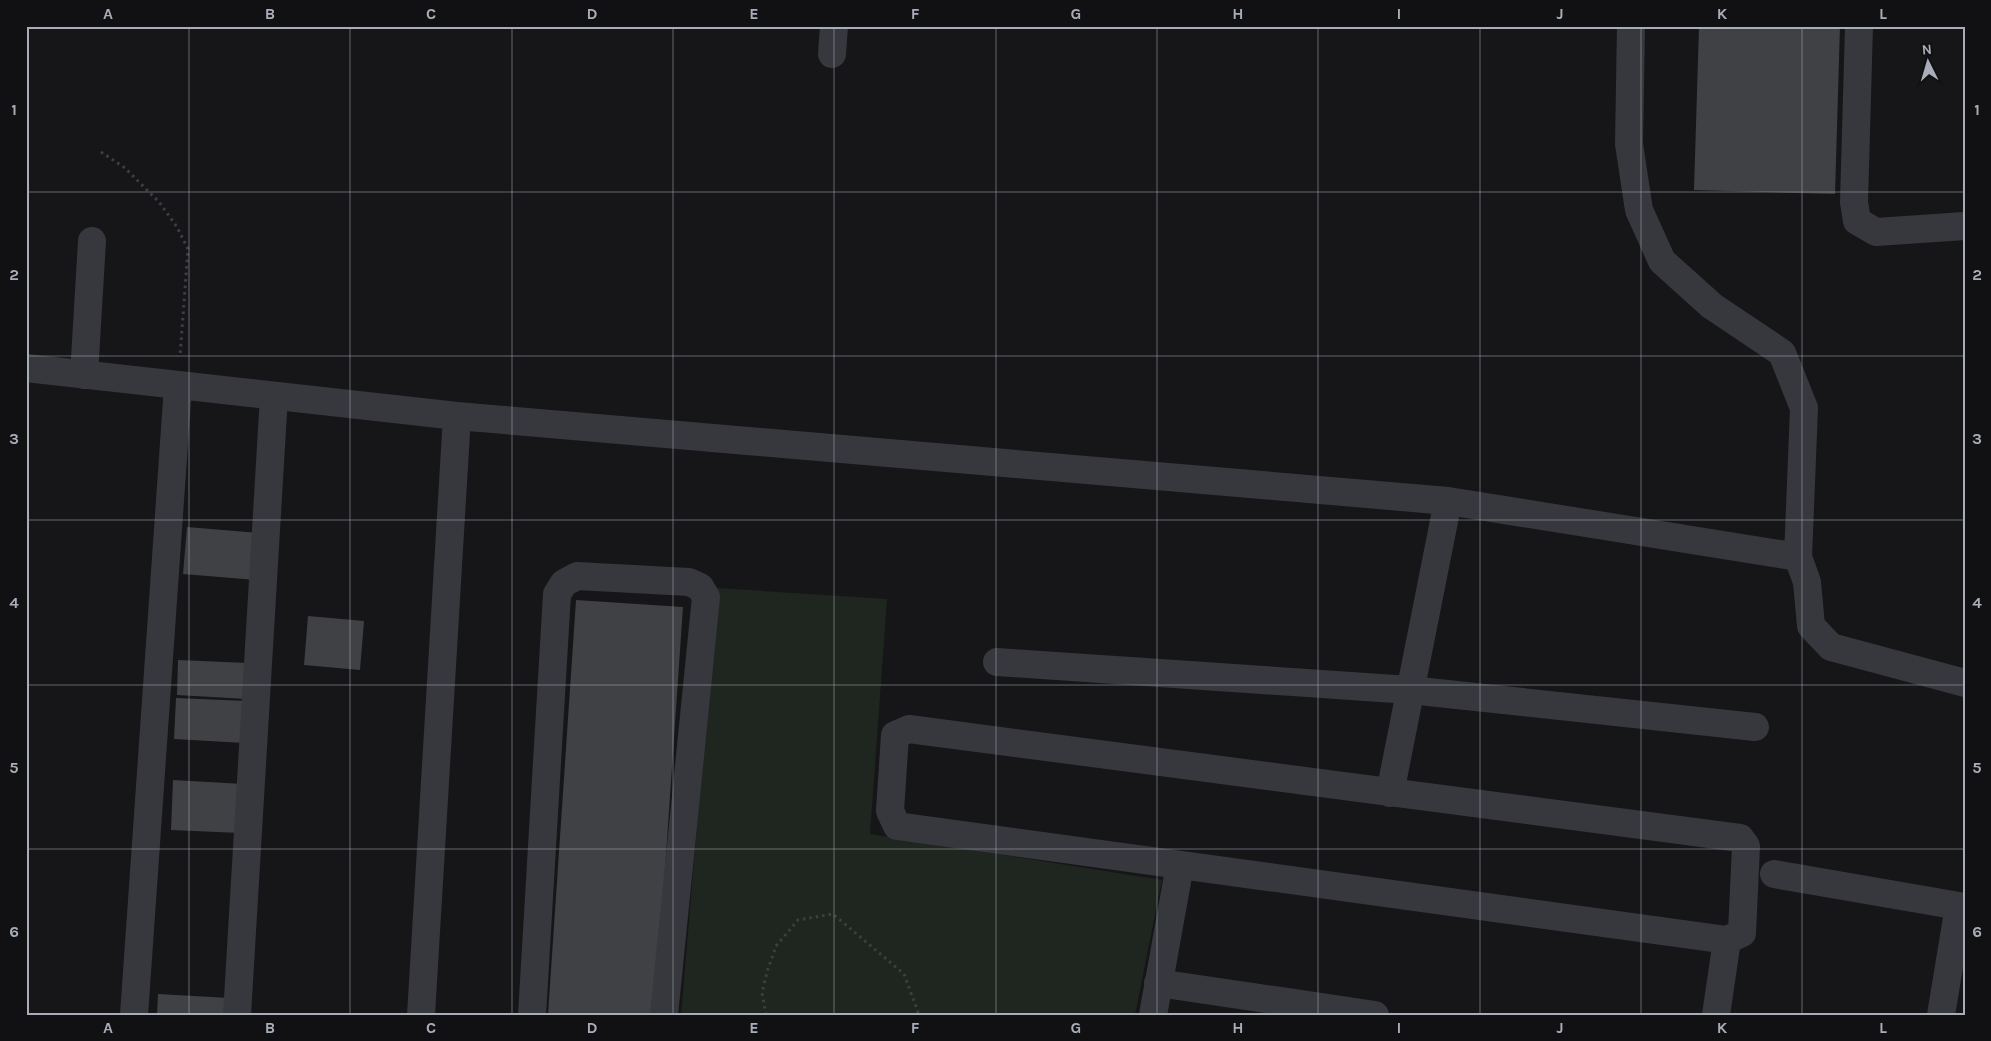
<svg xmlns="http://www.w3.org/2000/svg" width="1991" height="1041" font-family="Karla,sans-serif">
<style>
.green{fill:#1e261f}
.building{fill:#404145}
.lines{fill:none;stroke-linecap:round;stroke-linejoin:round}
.path{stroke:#3d3f44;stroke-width:3;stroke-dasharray:2.5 4;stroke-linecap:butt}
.street{stroke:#37383d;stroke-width:28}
.grid{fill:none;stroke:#a8adb8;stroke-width:1;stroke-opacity:0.55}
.neatline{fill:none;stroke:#a8adb8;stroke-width:2}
.grid-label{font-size:16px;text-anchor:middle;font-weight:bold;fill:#a8adb8}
</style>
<rect width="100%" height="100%" fill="#161618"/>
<path class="green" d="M 717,588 L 887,599 L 870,834 L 1162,880 L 1135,1015 L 681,1015 Z"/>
<path class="building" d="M 1699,26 L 1840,26 L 1835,194 L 1694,190 Z
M 187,527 L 260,533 L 256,580 L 183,574 Z
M 576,600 L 683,607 L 655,1015 L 548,1015 Z
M 308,616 L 364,621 L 360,670 L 304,665 Z
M 178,660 L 248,663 L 247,699 L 177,695 Z
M 176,698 L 247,701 L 244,743 L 174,739 Z
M 173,780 L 243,784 L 240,833 L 171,830 Z
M 158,994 L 229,998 L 228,1015 L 157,1015 Z"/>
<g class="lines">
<path class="path" d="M 101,152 L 125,168 L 159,202 L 177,227 L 188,249 L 180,356
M 766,1015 L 762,993 L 767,972 L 776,946 L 798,920 L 833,914 L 904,974 L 919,1015"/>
<path class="street" d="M 1631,26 L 1629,144 L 1639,210 L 1662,261 L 1712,306 L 1782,353 L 1804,408 L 1798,557
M 1859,26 L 1854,202 L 1857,221 L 1876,232 L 1965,226
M 832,54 L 834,26
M 26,368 L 457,416 L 1448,501 L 1798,557 L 1807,582 L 1811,626 L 1831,647 L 1965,683
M 84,375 L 92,241
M 997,662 L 1410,690 L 1755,727
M 1390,793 L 1448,501
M 1774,874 L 1959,906 L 1941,1015
M 1158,983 L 1375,1015
M 134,1015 L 178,386
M 237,1015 L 274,396
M 421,1015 L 457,416
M 532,1015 L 557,594 L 564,583 L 577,576 L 689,582 L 700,587 L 706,597 L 664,1015
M 1153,1015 L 1180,865
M 1716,1015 L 1727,940 L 897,826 L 890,811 L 895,735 L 909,729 L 1740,838 L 1746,846 L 1742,933 L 1727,940"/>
</g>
<path class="grid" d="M 189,26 L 189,1015M 350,26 L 350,1015M 512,26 L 512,1015M 673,26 L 673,1015M 834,26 L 834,1015M 996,26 L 996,1015M 1157,26 L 1157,1015M 1318,26 L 1318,1015M 1480,26 L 1480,1015M 1641,26 L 1641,1015M 1802,26 L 1802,1015M 26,192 L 1965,192M 26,356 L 1965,356M 26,520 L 1965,520M 26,685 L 1965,685M 26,849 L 1965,849"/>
<rect width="1991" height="1041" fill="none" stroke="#111113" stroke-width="55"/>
<g transform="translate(1928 62) rotate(355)" stroke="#111113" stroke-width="4" paint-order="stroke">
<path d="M0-4L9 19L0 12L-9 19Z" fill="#a8adb8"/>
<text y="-8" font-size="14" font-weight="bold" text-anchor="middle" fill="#a8adb8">N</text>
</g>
<rect x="28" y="28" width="1936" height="986" class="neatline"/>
<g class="grid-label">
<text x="108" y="19">A</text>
<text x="270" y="19">B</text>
<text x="431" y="19">C</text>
<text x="592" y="19">D</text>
<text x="754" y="19">E</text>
<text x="915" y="19">F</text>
<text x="1076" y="19">G</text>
<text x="1238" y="19">H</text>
<text x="1399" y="19">I</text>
<text x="1560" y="19">J</text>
<text x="1722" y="19">K</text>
<text x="1883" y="19">L</text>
<text x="14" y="115">1</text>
<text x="1977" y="115">1</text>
<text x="14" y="280">2</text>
<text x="1977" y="280">2</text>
<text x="14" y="444">3</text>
<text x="1977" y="444">3</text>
<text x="14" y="608">4</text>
<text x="1977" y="608">4</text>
<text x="14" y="773">5</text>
<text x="1977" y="773">5</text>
<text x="14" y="937">6</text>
<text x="1977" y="937">6</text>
<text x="108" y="1033">A</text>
<text x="270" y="1033">B</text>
<text x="431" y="1033">C</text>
<text x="592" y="1033">D</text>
<text x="754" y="1033">E</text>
<text x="915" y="1033">F</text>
<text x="1076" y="1033">G</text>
<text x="1238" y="1033">H</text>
<text x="1399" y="1033">I</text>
<text x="1560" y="1033">J</text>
<text x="1722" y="1033">K</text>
<text x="1883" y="1033">L</text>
</g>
</svg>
